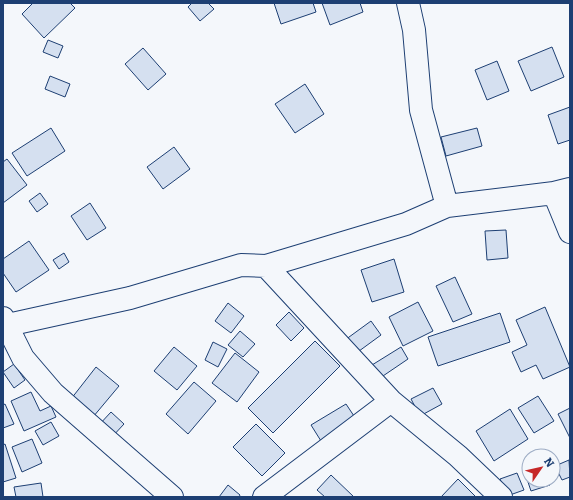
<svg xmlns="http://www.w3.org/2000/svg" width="573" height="500" font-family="Bitter,serif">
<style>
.building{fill:#d5e0f0;stroke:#1d3f73}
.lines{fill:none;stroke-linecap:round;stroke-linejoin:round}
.street-casing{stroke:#1d3f73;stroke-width:24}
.street{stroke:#f4f7fb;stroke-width:22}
</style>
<rect width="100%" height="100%" fill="#f4f7fb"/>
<path class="building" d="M 33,3 L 70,3 L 75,8 L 44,38 L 22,14 Z
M 192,3 L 208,3 L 214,9 L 200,21 L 188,7 Z
M 274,3 L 313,3 L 316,12 L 281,24 Z
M 322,3 L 360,3 L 363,12 L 330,25 Z
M 48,40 L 63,46 L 58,58 L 43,52 Z
M 552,47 L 564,77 L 531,91 L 518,61 Z
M 143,48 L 166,74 L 148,90 L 125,64 Z
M 497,61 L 509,91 L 487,100 L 475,70 Z
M 50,76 L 70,84 L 65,97 L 45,89 Z
M 305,84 L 324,114 L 295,133 L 275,104 Z
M 570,107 L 570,140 L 558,144 L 548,115 Z
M 51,128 L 65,151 L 27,176 L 12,153 Z
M 477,128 L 482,146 L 446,156 L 441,137 Z
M 174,147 L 190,169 L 163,189 L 147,167 Z
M 7,159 L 27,185 L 3,203 L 3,162 Z
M 40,193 L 48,204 L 37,212 L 29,201 Z
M 90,203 L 106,228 L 87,240 L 71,216 Z
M 506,230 L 508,258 L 487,260 L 485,231 Z
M 29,241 L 49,270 L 16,292 L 3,273 L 3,259 Z
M 64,253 L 69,262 L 59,269 L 53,260 Z
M 394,259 L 404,292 L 372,302 L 361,270 Z
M 455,277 L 472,314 L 453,322 L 436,286 Z
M 418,302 L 433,331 L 403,346 L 389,317 Z
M 228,303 L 244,316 L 231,333 L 215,321 Z
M 545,307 L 570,367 L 543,379 L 536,365 L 521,372 L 512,352 L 527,345 L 516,320 Z
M 289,312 L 304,328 L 291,341 L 276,325 Z
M 500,313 L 510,342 L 438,366 L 428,337 Z
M 371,321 L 381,335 L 355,354 L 345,340 Z
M 240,331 L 255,344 L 243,357 L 228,345 Z
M 315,341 L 340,366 L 273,433 L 248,408 Z
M 213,342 L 227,349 L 218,367 L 205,360 Z
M 174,347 L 197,366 L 177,390 L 154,371 Z
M 401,347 L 408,359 L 380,378 L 372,365 Z
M 235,353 L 259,372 L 237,402 L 212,383 Z
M 14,364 L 25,380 L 14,388 L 3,372 Z
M 96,367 L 119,386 L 93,417 L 71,399 Z
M 194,382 L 216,401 L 188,434 L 166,414 Z
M 433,388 L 442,404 L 420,416 L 411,399 Z
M 31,392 L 40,411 L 51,406 L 56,417 L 24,431 L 11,401 Z
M 538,396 L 554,421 L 534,433 L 518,408 Z
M 5,404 L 14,424 L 3,428 L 3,405 Z
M 346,404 L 356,419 L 321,441 L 311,425 Z
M 570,408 L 570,438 L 558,414 Z
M 510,409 L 528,439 L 494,461 L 476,431 Z
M 111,412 L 124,424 L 111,438 L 98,426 Z
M 51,422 L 59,436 L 43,445 L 35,431 Z
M 256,424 L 285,453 L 262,476 L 233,447 Z
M 32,439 L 42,463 L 22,472 L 12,447 Z
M 5,444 L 16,478 L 3,482 L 3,445 Z
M 569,460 L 570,477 L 562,480 L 555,466 Z
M 529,472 L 529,480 L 548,480 L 550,485 L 531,491 L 525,473 Z
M 517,473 L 524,490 L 507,496 L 500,479 Z
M 331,475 L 354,497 L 325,497 L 317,490 Z
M 458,479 L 476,497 L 441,497 Z
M 41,483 L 43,497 L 16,497 L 14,487 Z
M 228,485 L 240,495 L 239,497 L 219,497 Z"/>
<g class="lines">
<defs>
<path id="street" d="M 408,3 L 414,30 L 421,110 L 447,206
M 554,193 L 570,232
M 266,266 L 391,401 L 458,456 L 501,497
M 3,318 L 23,358 L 53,393 L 172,497
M 3,326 L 130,298 L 241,265 L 266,266 L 406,224 L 447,206 L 554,193 L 570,189
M 264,497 L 391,401"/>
</defs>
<use href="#street" class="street-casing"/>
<use href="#street" class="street"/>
</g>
<rect width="573" height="500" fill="none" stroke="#1d3f73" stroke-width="8"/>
<g transform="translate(541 468) rotate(56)"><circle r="19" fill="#f4f7fb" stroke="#9eadc5"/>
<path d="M0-3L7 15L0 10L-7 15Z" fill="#c62828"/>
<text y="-6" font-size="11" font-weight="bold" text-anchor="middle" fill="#1d3f73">N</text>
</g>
</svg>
